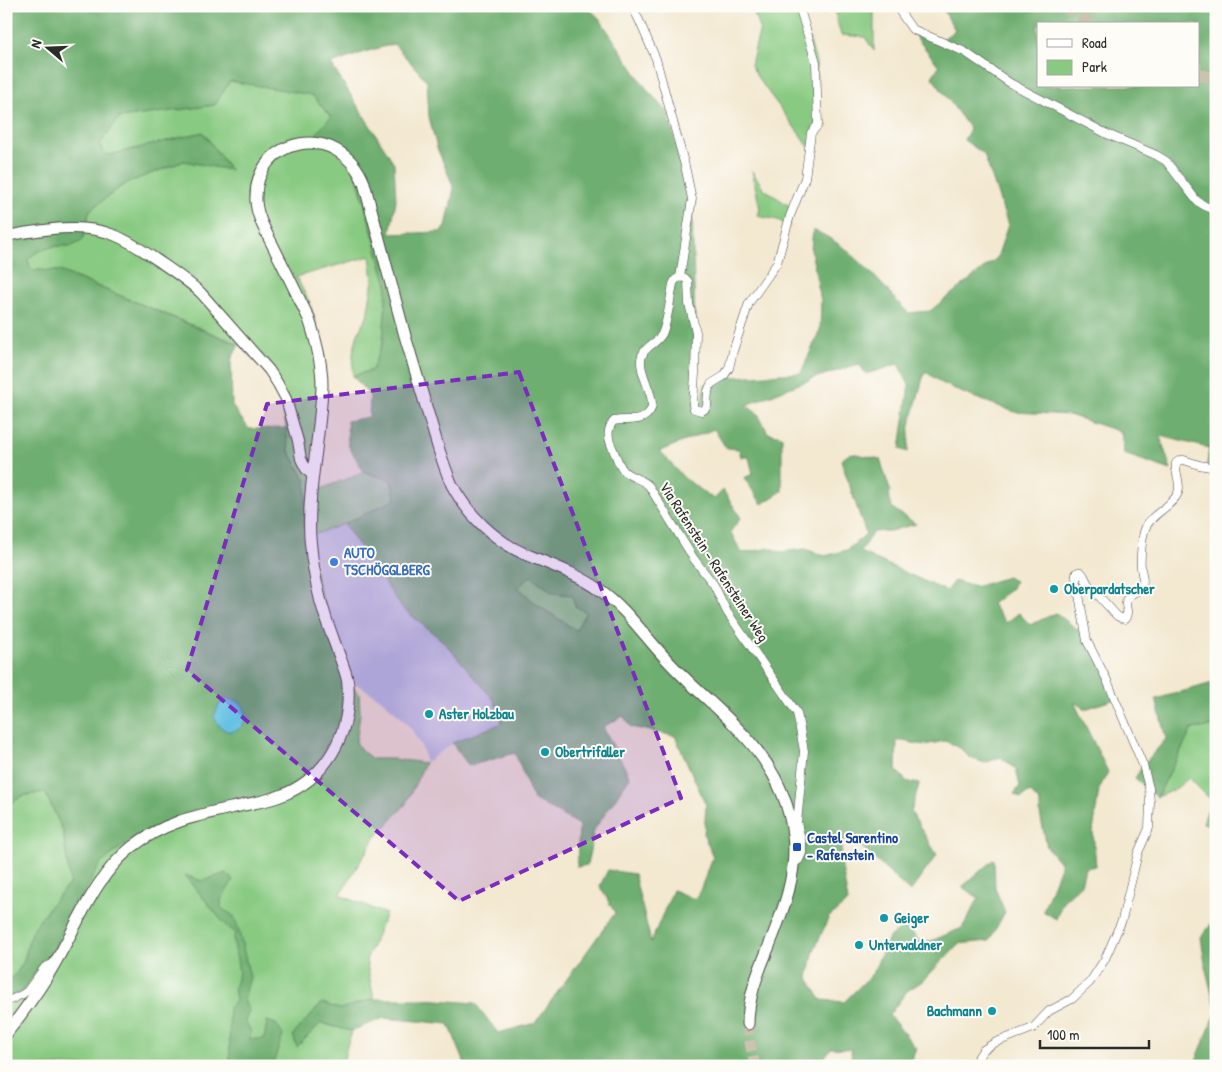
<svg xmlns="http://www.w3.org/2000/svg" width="1222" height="1072" font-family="'Patrick Hand',sans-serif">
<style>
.industrial{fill:#bac4de}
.green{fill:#89ca82;stroke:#5a7a56}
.forest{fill:#6eae70;stroke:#4c6c4e;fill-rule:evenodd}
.water{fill:#66c1e4;stroke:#487688}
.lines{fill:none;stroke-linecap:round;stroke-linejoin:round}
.secondary-tunnel{stroke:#cbc2af;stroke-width:11;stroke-dasharray:11 5.5;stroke-linecap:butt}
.primary-tunnel{stroke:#cbc2af;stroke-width:12;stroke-dasharray:12 6;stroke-linecap:butt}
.minor-casing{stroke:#494744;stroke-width:9}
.tertiary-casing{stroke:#494744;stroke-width:12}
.secondary-casing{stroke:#494744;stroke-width:13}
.minor{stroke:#fff;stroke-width:8}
.tertiary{stroke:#fff;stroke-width:10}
.secondary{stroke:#fff;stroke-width:11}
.marked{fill:#7b2cbf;fill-opacity:0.2;stroke:#7b2cbf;stroke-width:4;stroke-dasharray:10 6;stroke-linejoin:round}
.shop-dot{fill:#3f7fe0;stroke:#fdfcf7;stroke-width:2}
.culture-dot{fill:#0f9aa8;stroke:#fdfcf7;stroke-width:2}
.transit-dot{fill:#1a4fb4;stroke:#fdfcf7;stroke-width:2}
.labels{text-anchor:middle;stroke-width:4;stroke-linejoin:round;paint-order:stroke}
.shop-label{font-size:15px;font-weight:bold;fill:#366cbe;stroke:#fdfcf7;text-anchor:start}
.street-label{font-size:15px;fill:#2b2b2b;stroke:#fdfcf7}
.culture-label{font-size:15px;font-weight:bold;fill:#0d838f;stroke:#fdfcf7;text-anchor:start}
.transit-label{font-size:15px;font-weight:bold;fill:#164399;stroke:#fdfcf7;text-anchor:start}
</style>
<rect width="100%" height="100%" fill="#fdfcf7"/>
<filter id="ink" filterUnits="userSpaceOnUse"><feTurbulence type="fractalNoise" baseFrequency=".02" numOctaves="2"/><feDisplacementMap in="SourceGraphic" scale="10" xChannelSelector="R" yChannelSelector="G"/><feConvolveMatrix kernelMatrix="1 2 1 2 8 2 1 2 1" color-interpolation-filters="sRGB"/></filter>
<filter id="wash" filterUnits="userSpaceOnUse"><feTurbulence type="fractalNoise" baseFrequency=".0096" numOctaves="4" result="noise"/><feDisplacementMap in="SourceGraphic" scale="20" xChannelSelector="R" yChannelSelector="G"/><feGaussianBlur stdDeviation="1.12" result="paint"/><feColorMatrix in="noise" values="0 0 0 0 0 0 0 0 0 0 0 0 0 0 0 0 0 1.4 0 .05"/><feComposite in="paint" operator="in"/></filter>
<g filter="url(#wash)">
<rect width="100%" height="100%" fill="#f3e8d0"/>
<path class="industrial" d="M 344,524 L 402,608 L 444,642 L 494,700 L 502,723 L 453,743 L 425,763 L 424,754 L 421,746 L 412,730 L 401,717 L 381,699 L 353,682 L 326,619 L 310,536 Z"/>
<path class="green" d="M 751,6 L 799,6 L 816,62 L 818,125 L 809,147 L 758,78 L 751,65 L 760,28 Z
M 833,6 L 874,6 L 874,51 L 865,37 L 841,35 Z
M 230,81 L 312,94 L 331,117 L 357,177 L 387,285 L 383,342 L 372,370 L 353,376 L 353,353 L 358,333 L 367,316 L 373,280 L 370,256 L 296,277 L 309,301 L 314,316 L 324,354 L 318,467 L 321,489 L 364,472 L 391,480 L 396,499 L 344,524 L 310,536 L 306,536 L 306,481 L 289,451 L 283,406 L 280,393 L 267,373 L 239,344 L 60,271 L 35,270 L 30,268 L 28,260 C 39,246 55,246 72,246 L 87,225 L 89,211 L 119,188 L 129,182 L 184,161 L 230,170 L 203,132 L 110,155 L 103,153 L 100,144 L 119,118 L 215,105 Z
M 752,171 L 764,189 L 791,207 L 789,227 L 778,220 L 758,216 L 760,209 Z
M 531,575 L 553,593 L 572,595 L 586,612 L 576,631 L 537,605 L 518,587 Z
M 348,682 L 359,694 L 360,714 L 356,742 L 361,750 L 372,759 L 393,759 L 425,763 L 405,805 L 374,839 L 340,895 L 386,914 L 366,960 L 374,999 L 340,1009 L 293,1035 L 297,1047 L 321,1023 L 351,1031 L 342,1066 L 6,1066 L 6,998 L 25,987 L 42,962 L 50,958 L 59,937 L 99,864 L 125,844 L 149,830 Z
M 1216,726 L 1216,826 L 1203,823 L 1211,800 L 1189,778 L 1174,790 L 1157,797 L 1192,729 Z
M 45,792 L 63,831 L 70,883 L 53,902 L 31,932 L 24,961 L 18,971 L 6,984 L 6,807 L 22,796 Z"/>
<path class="forest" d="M 6,6 L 586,6 L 599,18 L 648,91 L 668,112 L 692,209 L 697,401 L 702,401 L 705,384 L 733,377 L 801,373 L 820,330 L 821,301 L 811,250 L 813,230 C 852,246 880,283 908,313 L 930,311 L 997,258 L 1008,225 L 984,154 L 964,140 L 970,129 L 932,77 L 939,66 L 912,32 L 943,39 L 955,30 L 941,6 L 1216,6 L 1216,471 L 1206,471 L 1209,448 L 1160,436 L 1171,470 L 1124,454 L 1121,432 L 1069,415 L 1015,412 L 965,394 L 940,382 L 925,371 L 910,425 L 908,452 L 900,449 L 909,385 L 898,364 L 866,374 L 859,364 L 814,378 L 746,405 L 758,414 L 768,433 L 782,436 L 782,491 L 762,504 L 744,478 L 753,474 L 749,457 L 741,457 L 739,449 L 726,448 L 714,429 L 660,451 L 684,478 L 714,499 L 723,490 L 741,518 L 730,532 L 742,553 L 770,548 L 780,552 L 805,549 L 825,556 L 847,550 L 866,534 L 841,460 L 851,453 L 880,459 L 890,490 L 889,498 L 892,508 L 916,524 L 890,531 L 873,532 L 860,552 L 946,591 L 954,581 L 975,587 L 1007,577 L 1015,581 L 1012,588 L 992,604 L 1006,623 L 1019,613 L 1030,625 L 1056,613 L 1090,639 L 1118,698 L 1085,709 L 1074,702 L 1108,772 L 1099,789 L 1093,832 L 1096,866 L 1085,868 L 1081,885 L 1063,901 L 1056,919 L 1043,911 L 1061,864 L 1047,847 L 1040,814 L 1040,803 L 1030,792 L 1021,798 L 1014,794 L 1020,786 L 1016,769 L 1001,757 L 985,763 L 970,758 L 960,748 L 945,741 L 924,745 L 897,740 L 896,770 L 906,781 L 919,784 L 911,812 L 937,855 L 910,892 L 851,837 L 841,844 L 842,867 L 848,902 L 829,917 L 814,950 L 808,978 L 821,1000 L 844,1002 L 872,974 L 890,936 L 907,926 L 920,942 L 931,941 L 962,928 L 979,898 L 962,887 L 994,859 L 995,888 L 1005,912 L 989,941 L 958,944 L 924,980 L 907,991 L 889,1015 L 916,1048 L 912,1060 L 920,1066 L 852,1066 L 851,1049 L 831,1048 L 819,1066 L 466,1066 L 449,1024 L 384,1018 L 351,1031 L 321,1023 L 297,1047 L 293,1035 L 322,1003 L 340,1009 L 374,999 L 425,999 L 475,1003 L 498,1033 L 535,1023 L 615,913 L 600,886 L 608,870 L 634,874 L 651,942 L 673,890 L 694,899 L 699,893 L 713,857 L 704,835 L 706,805 L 675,736 L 631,727 L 623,716 L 603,727 L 630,777 L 594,830 L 587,865 L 577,867 L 579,825 L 533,799 L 515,753 L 469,766 L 452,743 L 502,723 L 494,700 L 444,642 L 402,608 L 344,524 L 396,499 L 391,480 L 364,472 L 348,445 L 347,421 L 369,417 L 370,396 L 353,376 L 372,370 L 383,342 L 387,285 L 357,177 L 345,152 L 316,134 L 331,117 L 312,95 L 230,81 L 215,105 L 119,118 L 100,144 L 103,153 L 110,155 L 203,132 L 230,170 L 184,161 L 129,182 L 119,188 L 89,211 L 87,225 L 82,241 L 72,246 L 54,246 L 40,251 L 34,254 L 28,260 L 30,268 L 35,270 L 60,271 L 239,345 L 231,360 L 232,406 L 249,429 L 286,428 L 289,451 L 306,481 L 306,536 L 344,681 L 342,720 L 325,760 L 287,791 L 149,830 L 125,844 L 100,864 L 59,937 L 50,958 L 42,962 L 21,992 L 6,998 L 6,984 L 18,971 L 24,961 L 31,932 L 53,902 L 70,883 L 63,831 L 45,792 L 22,796 L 6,807 ZM 1038,24 L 1198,24 L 1198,86 L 1038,86 ZM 394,44 L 427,81 L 429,117 L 437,148 L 454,188 L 446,227 L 440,232 L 390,234 L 396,200 L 394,163 L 331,64 L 368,51 ZM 531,576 L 553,593 L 572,595 L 575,606 L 586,612 L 576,630 L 537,605 L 518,587 Z
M 1216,682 L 1216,726 L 1192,729 L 1157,797 L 1135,778 L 1144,764 L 1166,739 L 1156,699 Z
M 226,873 L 233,880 L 221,900 L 221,908 L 234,916 L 239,931 L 250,977 L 244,1000 L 249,1011 L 245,1021 L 251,1031 L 250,1039 L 264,1039 L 267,1021 L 276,1024 L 283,1035 L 272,1066 L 230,1066 L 229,1008 L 236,1000 L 234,989 L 239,972 L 233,938 L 236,933 L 225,925 L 185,875 L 202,881 Z
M 1216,918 L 1216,1010 L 1206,970 L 1201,937 Z
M 1216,1013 L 1216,1066 L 1195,1066 L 1194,1065 Z"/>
<path class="water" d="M 227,699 C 241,700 244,704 247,717 C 245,721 243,726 240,728 C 228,737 218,727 214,716 L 219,705 Z"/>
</g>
<g filter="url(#ink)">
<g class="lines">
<path class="secondary-tunnel" d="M 748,1024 L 750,1042 L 755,1066"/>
<path class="primary-tunnel" d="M 1065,6 L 1091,24
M 1198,74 L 1216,79"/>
<defs>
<path id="minor" d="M 632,6 L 639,20 L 656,59 L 685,166 L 692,199 L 680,277
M 823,6 L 826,8 L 828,6
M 896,6 L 912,29 L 965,52 L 1010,83 L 1107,134 L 1156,155 L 1166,161 L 1197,201 L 1205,206 L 1216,211
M 680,277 L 675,280 L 673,284 C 670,299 668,321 662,334 C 657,344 642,347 641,360 C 639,375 658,400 650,411 C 642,424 627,418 614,421 C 604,431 610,443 615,454 C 618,460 619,467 625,472 C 632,478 642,479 649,486 L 694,559 L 714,585 L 727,612 L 797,713 L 804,751 L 797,823 L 802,844 L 802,853 L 799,860 L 793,864
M 680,277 L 685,278 L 688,281 L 689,304 L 696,332 L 695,373 L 693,405 L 694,409 L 702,411 L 705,409 L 707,406 L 708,391 L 711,384 L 724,376 L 729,368 L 733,351 L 749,303 L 777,263 L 790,216 L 805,178 L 811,133 L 818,125 L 816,62 L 799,6
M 6,1002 L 23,994 L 28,990 L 45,967 L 55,963
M 975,1066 L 976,1061 L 983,1050 L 994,1043 L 1033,1028 L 1049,1011 L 1072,999 L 1090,982 L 1105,959 L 1122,920 L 1138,853 L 1149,828 L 1150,803 L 1149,788 L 1143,765 L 1106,678 L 1087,641 L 1076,577 L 1076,574 L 1078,572 L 1081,572 L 1084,576 L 1088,584 L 1117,616 L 1121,618 L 1125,619 C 1130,612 1125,608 1126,601 C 1127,592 1139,594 1142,586 C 1145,581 1141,573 1141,567 C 1140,560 1142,536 1145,529 C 1150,514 1172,507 1178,493 C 1182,482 1174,473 1176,463 L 1180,460 L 1184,460 L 1199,465 L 1216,468"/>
<path id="tertiary" d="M 6,236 C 40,230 81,222 114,235 C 129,241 144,251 157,260 C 173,271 187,280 201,293 L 269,370 L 278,384 L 286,399 L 298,441 L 301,459 L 306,469 L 313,476"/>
<path id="secondary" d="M 6,1034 C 24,1011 41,988 55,963 C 78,924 95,876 132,847 C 165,821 200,815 240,806 C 253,803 267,801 280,796 C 326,779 351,734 348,686 C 348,677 344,669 341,660 C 336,647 332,635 327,622 C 318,595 312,566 310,538 C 307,487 321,436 322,385 C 322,363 316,340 309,319 C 298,297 288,275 277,254 C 269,237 257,219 256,201 C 253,136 339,120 364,183 L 405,336 L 439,450 C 443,462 447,474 452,485 C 468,515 495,541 525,554 C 551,565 578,574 600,590 C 627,609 645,637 668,661 C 675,669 684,677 692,685 C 739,728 785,767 793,835 C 798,876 782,913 767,951 C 757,975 748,998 748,1024"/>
</defs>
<use href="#minor" class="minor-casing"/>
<use href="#tertiary" class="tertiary-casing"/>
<use href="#secondary" class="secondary-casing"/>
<use href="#minor" class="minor"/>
<use href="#tertiary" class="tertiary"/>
<use href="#secondary" class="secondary"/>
</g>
</g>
<path class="marked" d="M 519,372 L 681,798 L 459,901 L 187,670 L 267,404 Z"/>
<circle class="shop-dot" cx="334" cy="562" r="5"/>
<g class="culture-dot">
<circle cx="1054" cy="589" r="5"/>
<circle cx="429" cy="714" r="5"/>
<circle cx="545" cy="752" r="5"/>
<circle cx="884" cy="918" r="5"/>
<circle cx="859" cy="945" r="5"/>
<circle cx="992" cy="1011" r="5"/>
</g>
<rect class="transit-dot" x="792" y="842" width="10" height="10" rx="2.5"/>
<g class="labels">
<g class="shop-label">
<text x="344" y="558">AUTO<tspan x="344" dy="17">TSCHÖGGLBERG</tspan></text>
</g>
<g class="street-label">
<text transform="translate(714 562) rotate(57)" y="5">Via Rafenstein - Rafensteiner Weg</text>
</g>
<g class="culture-label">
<text x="1064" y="594">Oberpardatscher</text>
<text x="439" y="719">Aster Holzbau</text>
<text x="555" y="757">Obertrifaller</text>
<text x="894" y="923">Geiger</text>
<text x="869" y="950">Unterwaldner</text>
<text x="982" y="1016" text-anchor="end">Bachmann</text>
</g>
<g class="transit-label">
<text x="807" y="843">Castel Sarentino<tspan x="807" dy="17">- Rafenstein</tspan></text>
</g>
</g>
<rect width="1222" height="1072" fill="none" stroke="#fdfcf7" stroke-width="25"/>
<rect x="1037" y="22" width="162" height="65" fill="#fdfcf7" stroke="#a9a8a5"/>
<rect x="1047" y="39" width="25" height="8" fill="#ffffff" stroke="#a9a8a5"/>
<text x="1082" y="48" font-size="15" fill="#2b2b2b">Road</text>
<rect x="1047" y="60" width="25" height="15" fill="#89ca82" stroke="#a9a8a5"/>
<text x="1082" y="72" font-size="15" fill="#2b2b2b">Park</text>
<g transform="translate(48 48) rotate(289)" stroke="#fdfcf7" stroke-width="4" paint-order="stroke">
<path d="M0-4L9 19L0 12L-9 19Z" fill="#2b2b2b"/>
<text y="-8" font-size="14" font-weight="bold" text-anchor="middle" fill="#2b2b2b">N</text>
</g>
<path d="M1040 1040v8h109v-8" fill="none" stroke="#2b2b2b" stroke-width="2.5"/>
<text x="1047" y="1040" font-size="15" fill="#2b2b2b" stroke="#fdfcf7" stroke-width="4" paint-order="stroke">100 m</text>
</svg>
